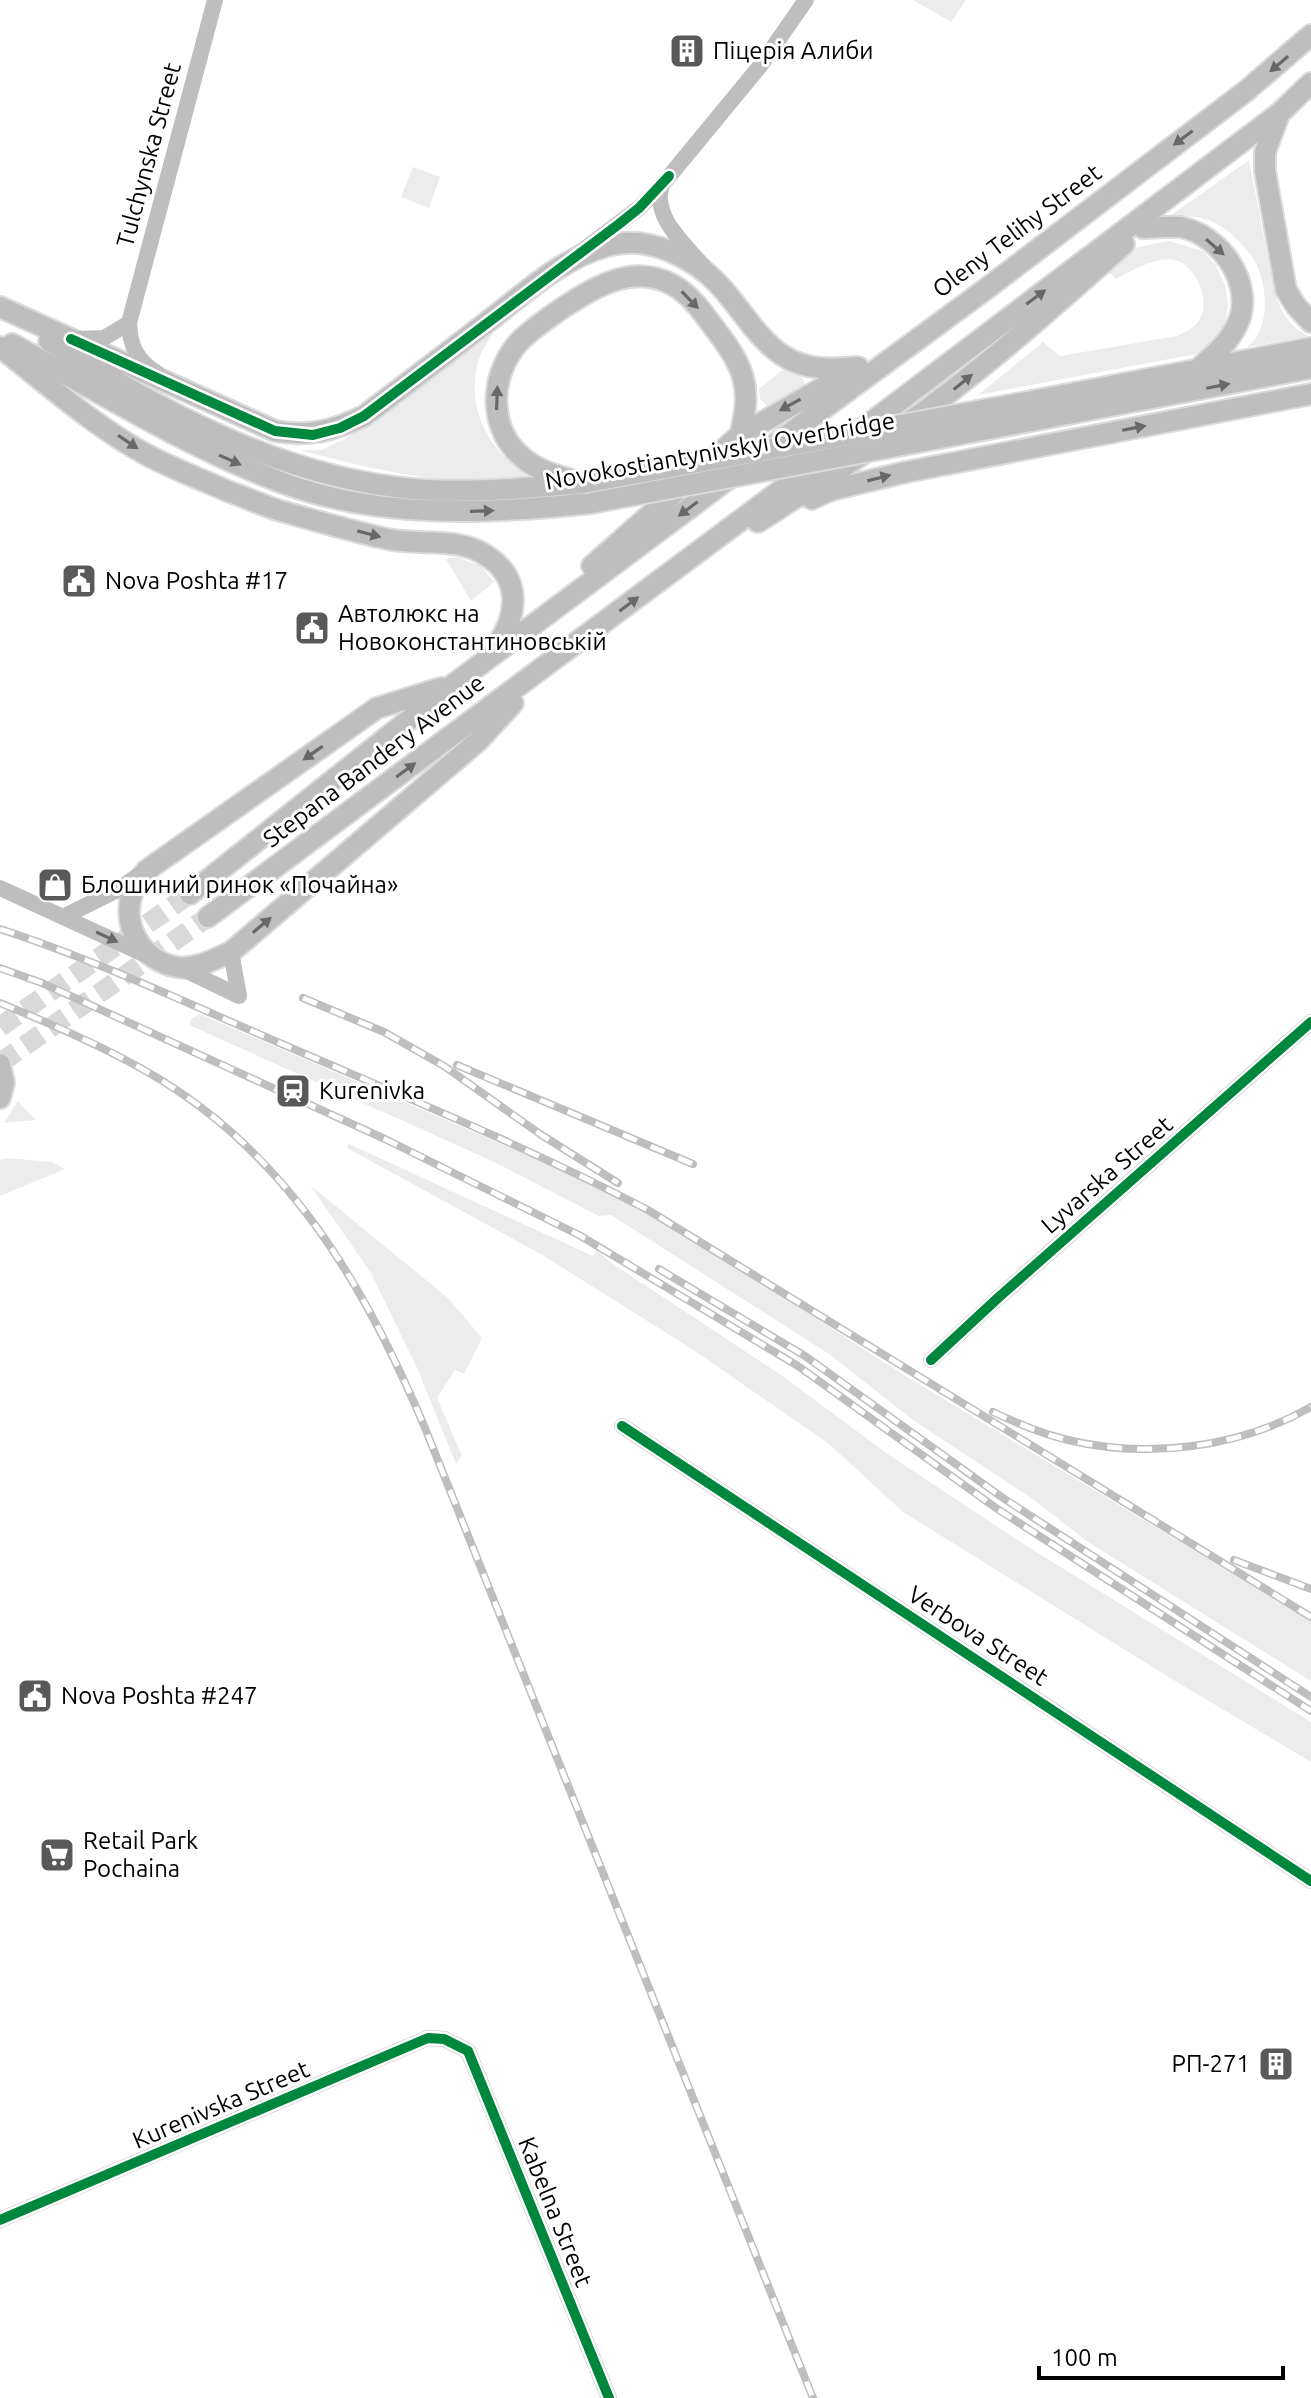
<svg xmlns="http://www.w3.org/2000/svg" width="1311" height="2398" font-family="Ubuntu,sans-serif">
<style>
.green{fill:#ececec}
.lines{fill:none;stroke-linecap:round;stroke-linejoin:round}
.major-tunnel{stroke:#d9d9d9;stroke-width:20;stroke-dasharray:20 10;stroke-linecap:butt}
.major-casing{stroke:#dbdbdb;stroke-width:24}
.minor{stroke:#bebebe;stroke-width:16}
.major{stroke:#bebebe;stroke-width:20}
.rail-casing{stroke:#bebebe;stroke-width:8}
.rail{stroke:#fff;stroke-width:5;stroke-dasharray:15;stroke-linecap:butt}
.major-bridge-casing{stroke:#dbdbdb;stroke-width:24;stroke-linecap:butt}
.major-bridge{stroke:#bebebe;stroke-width:20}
.cycleway-casing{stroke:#fff;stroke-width:15}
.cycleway{stroke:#00873e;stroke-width:10}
.oneway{fill:#686868}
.labels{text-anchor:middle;stroke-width:6;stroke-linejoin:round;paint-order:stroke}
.poi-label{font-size:24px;fill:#000;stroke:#fff;text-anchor:start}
.street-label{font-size:24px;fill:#000;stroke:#fff}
</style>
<rect width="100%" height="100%" fill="#fff"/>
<path class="green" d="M 913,0 L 966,0 L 951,22 Z
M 1249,160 L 1274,290 C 1281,311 1288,328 1310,336 L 1247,347 C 1271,330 1268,284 1254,260 C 1244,245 1230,230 1213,222 C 1199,215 1186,216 1170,216 Z
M 413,167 L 440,177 L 429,208 L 401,197 Z
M 1169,241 L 1203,251 L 1215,264 L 1225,285 L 1228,304 L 1225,325 L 1214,346 L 1196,354 L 978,395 L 1043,342 L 1060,356 L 1177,336 C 1184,332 1193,329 1198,322 C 1212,304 1197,265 1175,260 C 1157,256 1131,271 1116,279 L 1107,271 L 1138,247 Z
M 497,327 C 491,337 483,348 479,359 C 464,407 489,451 528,476 L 527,479 C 450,488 374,470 300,450 L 321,450 L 347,438 Z
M 782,370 L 803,378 L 805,384 L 768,406 L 760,399 L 759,389 Z
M 457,557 L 481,566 L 494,582 L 471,601 L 446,559 Z
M 200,1014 L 527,1155 L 629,1202 L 679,1230 L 904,1375 L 1311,1621 L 1311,1681 L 1088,1542 L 1034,1500 L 913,1420 L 829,1354 L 611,1215 L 599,1216 L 490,1160 L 189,1025 L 191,1019 Z
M 18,1101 L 36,1120 L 4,1123 Z
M 349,1144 L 593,1256 L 597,1250 L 610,1262 L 784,1377 L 889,1455 L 1025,1545 L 1311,1722 L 1311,1762 L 1167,1676 L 903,1512 L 829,1444 L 695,1351 L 544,1256 L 347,1148 Z
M 7,1158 L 52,1162 L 65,1169 L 0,1196 L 0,1160 Z
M 310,1185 L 448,1298 L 482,1338 L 464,1374 L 455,1370 L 437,1398 L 462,1456 L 456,1464 L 418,1370 L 371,1273 Z"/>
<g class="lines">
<path class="major-tunnel" d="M 0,1027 L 190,894
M 0,1063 L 208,917"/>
<defs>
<path id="major" d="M 1279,115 L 1265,152 L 1265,171 L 1286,290 L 1296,306 L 1311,322
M 1143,228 C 1155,228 1169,226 1180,227 C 1220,234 1255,284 1238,323 C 1229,343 1213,356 1197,370
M 0,307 L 275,431 C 309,437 333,431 364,416 C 408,383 451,350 495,316 C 530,289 563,258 607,246 C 647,234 694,257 721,287 C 741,309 757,338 782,355 C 804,370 832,370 858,367
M 49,341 C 162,411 278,477 413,489 C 470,494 527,488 583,483
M 12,344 C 101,393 187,447 283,483 C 380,519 489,514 591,503
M 0,347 C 47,384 94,426 147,455 C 174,469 202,480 230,492 C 247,498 264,506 281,511 C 316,521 351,531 387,539 C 420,546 458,536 487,556 C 522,579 518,616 496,646
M 1027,402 L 1311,348
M 1031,421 L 1311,368
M 905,425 C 983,370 1053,307 1124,244
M 853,436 L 1281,112 L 1311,83
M 767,450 L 986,289 L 1246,91 L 1311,35
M 572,480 C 556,475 540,471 527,461 C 488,433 488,378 518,343 C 530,330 547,319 561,309 C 594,287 633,263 673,285 C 690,294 704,314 715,329 C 744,366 753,388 740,435
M 812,499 L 831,490 L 906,472 L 1311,394
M 758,522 L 869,450
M 592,566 L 740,435 L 850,372
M 441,688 L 377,708 L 147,870 C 142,876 136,884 133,891 C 120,925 142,961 177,967 C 195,970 215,959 231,952 L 478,741 L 513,703
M 190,894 L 454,684 L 735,474
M 208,917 L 824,458
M 0,1064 L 4,1083 L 0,1098"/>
</defs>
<use href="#major" class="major-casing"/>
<path class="minor" d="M 662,185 C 651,217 686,245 705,268
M 582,251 L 639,208 L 662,185 L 760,66 L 806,0
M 75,339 L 104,338 L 129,323
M 157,373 C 137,361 130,346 129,323 L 215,0
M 0,888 L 150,957
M 63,917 L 117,890 L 142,873
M 231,952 L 239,996
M 179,967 L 239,996
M 931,1360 L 999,1297 L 1311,1022
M 622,1426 L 1311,1881
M 0,2220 L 428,2038 L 444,2039 L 468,2051 L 609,2398"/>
<use href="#major" class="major"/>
<defs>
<path id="rail" d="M 0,929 C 96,960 189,1004 282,1044 C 405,1097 530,1148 648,1210 L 1311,1617
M 0,968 L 42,983 L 385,1139 L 579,1235 L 798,1366 L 996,1508 L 1311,1711
M 303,998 L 384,1032 L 444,1066 L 540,1134 L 618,1183
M 0,1003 C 49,1023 98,1044 144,1070 C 286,1150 364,1283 425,1428 L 813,2398
M 457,1065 L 693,1164
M 659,1269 L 805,1356 L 1003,1498 L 1311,1697
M 993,1412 C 1016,1423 1043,1434 1068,1440 C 1148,1459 1239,1448 1311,1407
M 1234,1560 L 1311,1589"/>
</defs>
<use href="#rail" class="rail-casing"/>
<use href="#rail" class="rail"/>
<defs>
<path id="major-bridge" d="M 583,483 L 1027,402
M 591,503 L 1031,421"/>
</defs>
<use href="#major-bridge" class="major-bridge-casing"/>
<use href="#major-bridge" class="major-bridge"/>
<defs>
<path id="cycleway" d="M 71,339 L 275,431 L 313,435 L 340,428 L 364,416 L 619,224 L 639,208 L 669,176
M 931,1360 L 999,1297 L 1311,1022
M 622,1426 L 1311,1881
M 0,2220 L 428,2038 L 444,2039 L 468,2051 L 609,2398"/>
</defs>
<use href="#cycleway" class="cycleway-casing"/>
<use href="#cycleway" class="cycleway"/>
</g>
<defs><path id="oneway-solid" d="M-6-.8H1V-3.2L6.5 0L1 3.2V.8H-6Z" transform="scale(2)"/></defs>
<g class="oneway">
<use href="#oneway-solid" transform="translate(1279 64) rotate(140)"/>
<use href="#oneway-solid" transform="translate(1183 138) rotate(143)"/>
<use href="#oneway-solid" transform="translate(1215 247) rotate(41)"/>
<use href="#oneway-solid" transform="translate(1036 297) rotate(-37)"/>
<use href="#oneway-solid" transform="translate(690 300) rotate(46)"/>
<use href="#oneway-solid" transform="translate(963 382) rotate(-39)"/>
<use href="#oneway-solid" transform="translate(1218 386) rotate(-11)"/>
<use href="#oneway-solid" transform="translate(497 398) rotate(-88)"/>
<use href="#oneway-solid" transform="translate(790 405) rotate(151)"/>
<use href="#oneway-solid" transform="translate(1134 428) rotate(-11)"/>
<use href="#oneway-solid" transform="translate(128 442) rotate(34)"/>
<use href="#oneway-solid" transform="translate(230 460) rotate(24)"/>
<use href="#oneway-solid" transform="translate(879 478) rotate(-14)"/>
<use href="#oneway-solid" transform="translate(688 509) rotate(143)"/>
<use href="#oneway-solid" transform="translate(482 511) rotate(-2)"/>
<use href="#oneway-solid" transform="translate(369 534) rotate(15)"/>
<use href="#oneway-solid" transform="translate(629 604) rotate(-37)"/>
<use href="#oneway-solid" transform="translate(313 753) rotate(145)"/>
<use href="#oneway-solid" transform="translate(406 770) rotate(-36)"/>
<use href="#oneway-solid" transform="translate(262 925) rotate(-40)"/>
<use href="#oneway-solid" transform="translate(107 937) rotate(25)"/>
</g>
<defs>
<symbol id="building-square" viewBox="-11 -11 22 22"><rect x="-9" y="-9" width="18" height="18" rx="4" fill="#595959" stroke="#fff"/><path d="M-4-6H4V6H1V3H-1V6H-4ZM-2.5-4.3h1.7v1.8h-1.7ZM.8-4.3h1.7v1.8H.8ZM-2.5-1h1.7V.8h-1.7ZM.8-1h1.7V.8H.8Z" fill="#fff"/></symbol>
<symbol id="civic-square" viewBox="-11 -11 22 22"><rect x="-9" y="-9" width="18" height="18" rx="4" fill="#595959" stroke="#fff"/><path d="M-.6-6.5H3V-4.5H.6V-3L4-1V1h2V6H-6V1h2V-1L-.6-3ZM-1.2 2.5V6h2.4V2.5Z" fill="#fff"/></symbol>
<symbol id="shop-square" viewBox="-11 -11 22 22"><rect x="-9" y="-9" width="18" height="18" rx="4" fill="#595959" stroke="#fff"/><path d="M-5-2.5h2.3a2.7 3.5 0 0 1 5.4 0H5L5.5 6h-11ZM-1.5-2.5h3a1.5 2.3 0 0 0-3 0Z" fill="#fff"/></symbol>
<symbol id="station-square" viewBox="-11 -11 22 22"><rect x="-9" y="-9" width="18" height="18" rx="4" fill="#595959" stroke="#fff"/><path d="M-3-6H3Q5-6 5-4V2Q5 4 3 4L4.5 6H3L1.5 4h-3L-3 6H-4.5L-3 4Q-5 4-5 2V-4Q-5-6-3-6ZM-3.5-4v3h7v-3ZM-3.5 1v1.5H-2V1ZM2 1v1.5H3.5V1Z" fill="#fff"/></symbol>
<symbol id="supermarket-square" viewBox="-11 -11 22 22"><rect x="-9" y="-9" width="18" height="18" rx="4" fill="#595959" stroke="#fff"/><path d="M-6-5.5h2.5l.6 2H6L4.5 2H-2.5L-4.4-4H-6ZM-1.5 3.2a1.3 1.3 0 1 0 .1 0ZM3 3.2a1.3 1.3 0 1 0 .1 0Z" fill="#fff"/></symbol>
</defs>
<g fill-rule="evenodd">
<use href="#building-square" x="667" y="31" width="40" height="40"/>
<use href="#civic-square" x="59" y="561" width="40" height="40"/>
<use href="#civic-square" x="292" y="608" width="40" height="40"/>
<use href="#shop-square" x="35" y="865" width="40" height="40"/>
<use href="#station-square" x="273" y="1071" width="40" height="40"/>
<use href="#civic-square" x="15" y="1676" width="40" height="40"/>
<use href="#supermarket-square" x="37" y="1835" width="40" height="40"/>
<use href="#building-square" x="1256" y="2044" width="40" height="40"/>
</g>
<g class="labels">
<g class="poi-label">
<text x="713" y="59">Піцерія Алиби</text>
<text x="105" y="589">Nova Poshta #17</text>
<text x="338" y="622">Автолюкс на<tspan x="338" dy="28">Новоконстантиновській</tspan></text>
<text x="81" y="893">Блошиний ринок «Почайна»</text>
<text x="319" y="1099">Kurenivka</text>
<text x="61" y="1704">Nova Poshta #247</text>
<text x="83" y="1849">Retail Park<tspan x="83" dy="28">Pochaina</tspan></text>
<text x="1250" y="2072" text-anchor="end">РП-271</text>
</g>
<g class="street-label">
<text transform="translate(149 155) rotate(-75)" y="8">Tulchynska Street</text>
<text transform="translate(1017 231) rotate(-37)" y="8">Oleny Telihy Street</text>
<text transform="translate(720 451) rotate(-10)" y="8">Novokostiantynivskyi Overbridge</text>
<text transform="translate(374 761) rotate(-37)" y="8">Stepana Bandery Avenue</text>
<text transform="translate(1107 1175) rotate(-41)" y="8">Lyvarska Street</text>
<text transform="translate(978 1636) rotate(33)" y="8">Verbova Street</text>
<text transform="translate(221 2105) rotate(-23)" y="8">Kurenivska Street</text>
<text transform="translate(555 2212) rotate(68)" y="8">Kabelna Street</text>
</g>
</g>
<path d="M1039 2366v12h244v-12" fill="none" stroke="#000000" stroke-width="4"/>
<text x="1051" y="2366" font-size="24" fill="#000000" stroke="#ffffff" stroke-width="6" paint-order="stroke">100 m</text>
</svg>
